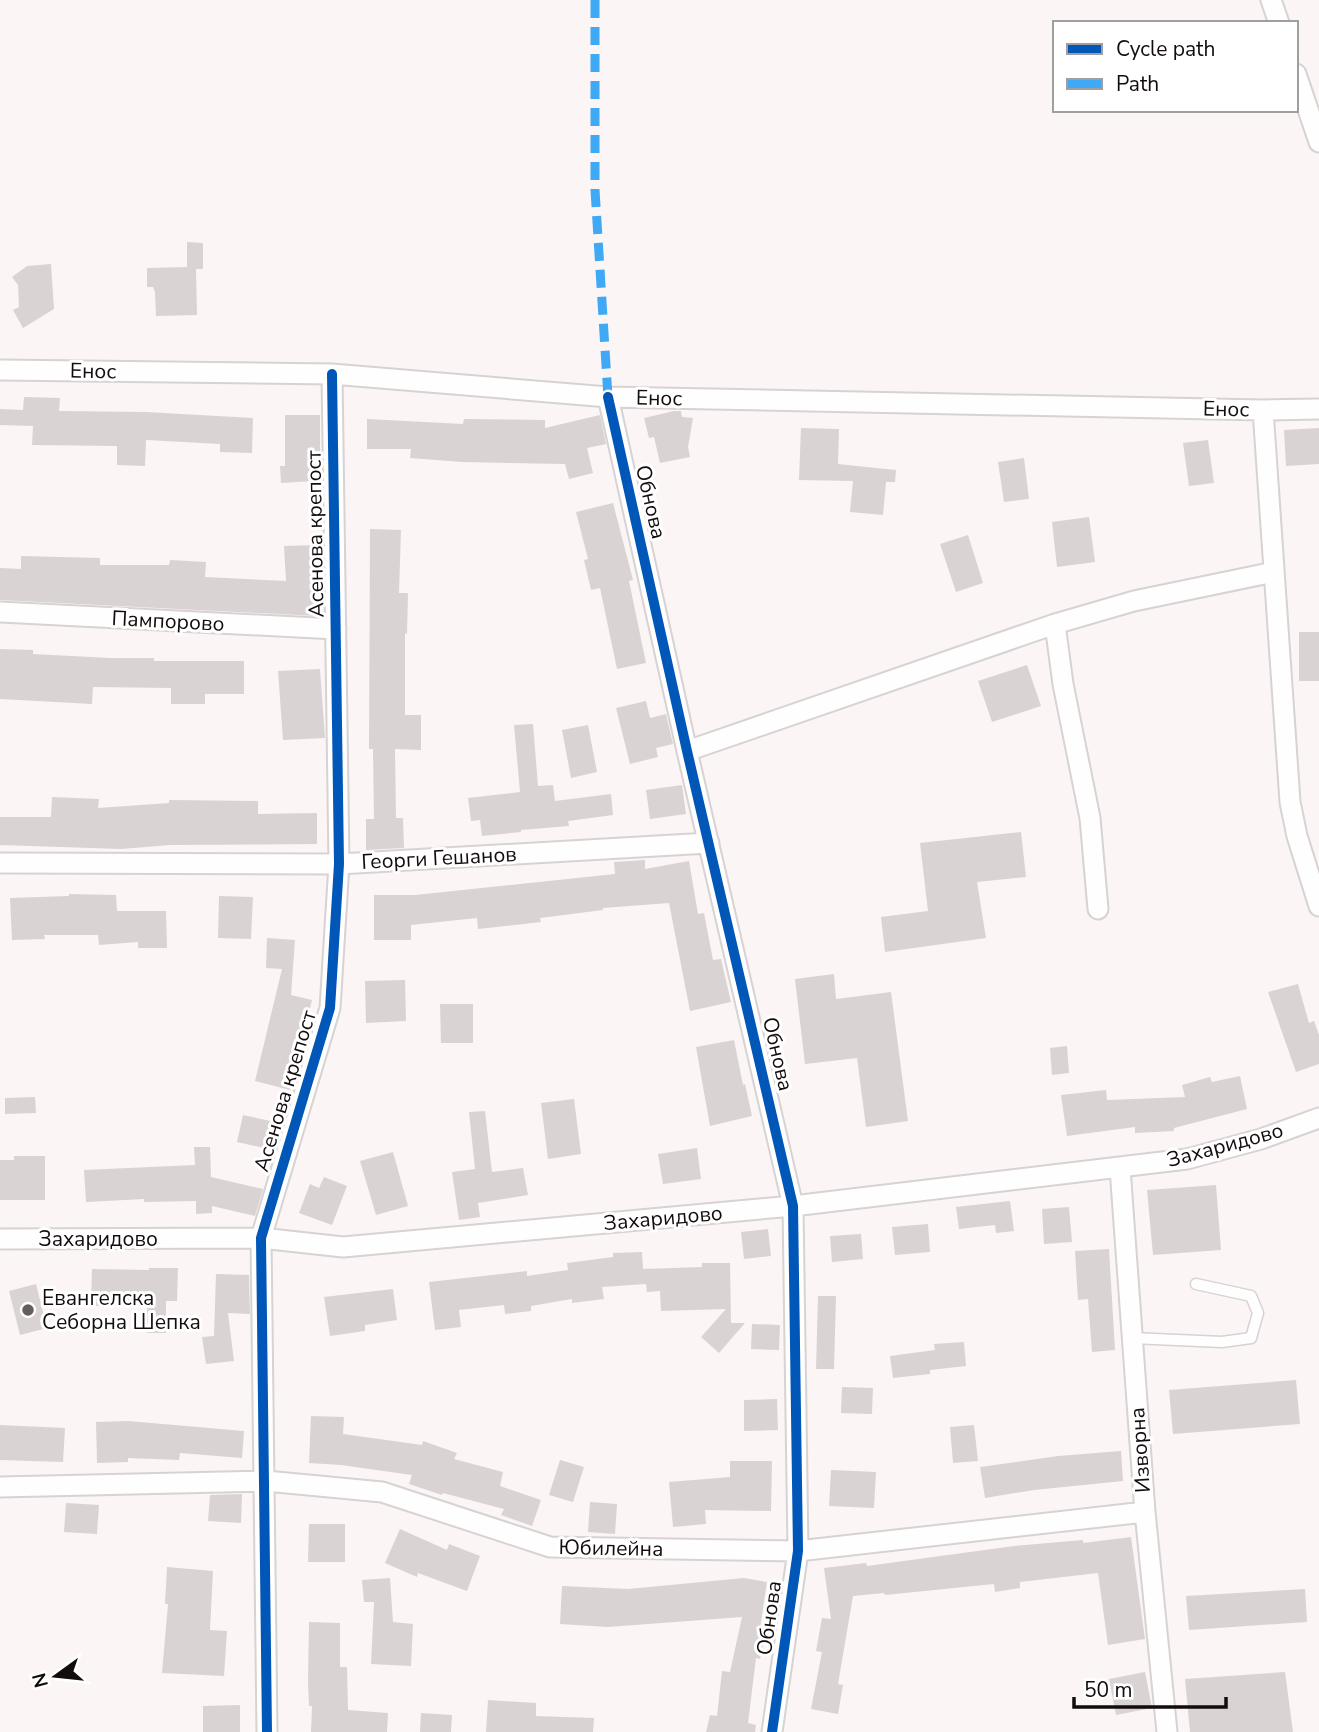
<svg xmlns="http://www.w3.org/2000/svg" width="1319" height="1732" font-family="'Nunito Sans',sans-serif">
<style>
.building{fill:#dad3d4}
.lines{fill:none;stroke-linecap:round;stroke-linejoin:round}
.lane-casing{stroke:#d8d2d2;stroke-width:13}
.street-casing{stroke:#d8d2d2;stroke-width:23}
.lane{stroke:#fefefe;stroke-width:10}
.street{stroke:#fefefe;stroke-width:19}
.quiet{stroke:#3fa9f5;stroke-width:9;stroke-dasharray:18 9;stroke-linecap:butt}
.cycleway-casing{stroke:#fff;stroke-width:15}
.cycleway{stroke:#0057b8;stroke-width:10}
.poi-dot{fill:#645e5e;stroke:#fff;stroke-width:2.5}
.labels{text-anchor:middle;stroke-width:6;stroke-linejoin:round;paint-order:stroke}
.street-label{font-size:21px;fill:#120c0d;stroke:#fff}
.poi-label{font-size:21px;fill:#120c0d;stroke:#fff;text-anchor:start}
</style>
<rect width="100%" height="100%" fill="#fbf5f5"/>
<path class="building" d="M 187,242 L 203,243 L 203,269 L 196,269 L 197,315 L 156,316 L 155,292 L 153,287 L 147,287 L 147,268 L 187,267 Z
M 51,264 L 54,309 L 23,328 L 13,310 L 19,307 L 18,285 L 12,277 L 27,266 Z
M 24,397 L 60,398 L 59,411 L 146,412 L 253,418 L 252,453 L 220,452 L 220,444 L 146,440 L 145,466 L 117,465 L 117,446 L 32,445 L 33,426 L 0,425 L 0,409 L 23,410 Z
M 674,411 L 681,411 L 682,417 L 693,418 L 688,447 L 690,457 L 660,463 L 654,437 L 649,438 L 644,418 Z
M 285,415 L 320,415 L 320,456 L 312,456 L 313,481 L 281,483 L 280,466 L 285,466 Z
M 600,415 L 606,444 L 587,448 L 593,473 L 569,479 L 565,464 L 462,462 L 410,458 L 411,449 L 367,449 L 367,419 L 463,424 L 464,419 L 545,420 L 545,428 Z
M 801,428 L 839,429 L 838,464 L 896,470 L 895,482 L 886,482 L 883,515 L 850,512 L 853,481 L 799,480 Z
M 1319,428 L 1319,464 L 1286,466 L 1284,430 Z
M 1208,440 L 1214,483 L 1189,486 L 1183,443 Z
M 1024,458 L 1029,499 L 1004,502 L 998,462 Z
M 613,503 L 633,580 L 629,581 L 646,663 L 617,669 L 600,588 L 591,590 L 584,560 L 588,559 L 576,512 Z
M 1089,517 L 1095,562 L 1057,567 L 1052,522 Z
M 370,529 L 401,530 L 399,593 L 408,593 L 407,634 L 405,633 L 405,715 L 421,715 L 421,750 L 395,749 L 396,818 L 403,818 L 404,848 L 366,850 L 366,819 L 374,819 L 373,749 L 369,749 Z
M 968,535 L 983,583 L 956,592 L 940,544 Z
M 316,545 L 318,616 L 0,600 L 0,568 L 21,569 L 21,556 L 100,558 L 100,565 L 169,565 L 170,560 L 206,562 L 205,577 L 286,581 L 284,546 Z
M 1299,632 L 1319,632 L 1319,681 L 1299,681 Z
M 0,649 L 33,650 L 33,654 L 110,658 L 154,658 L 154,661 L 244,661 L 244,694 L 205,694 L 205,704 L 171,704 L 171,688 L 93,687 L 92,704 L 0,699 Z
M 1027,665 L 1041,706 L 992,722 L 978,681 Z
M 320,669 L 325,738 L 283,740 L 278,671 Z
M 646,701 L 650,718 L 666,714 L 673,744 L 656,748 L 658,757 L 630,764 L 616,708 Z
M 533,724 L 538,786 L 553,785 L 555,801 L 611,794 L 613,815 L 568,821 L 569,826 L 521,830 L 521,832 L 482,836 L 480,820 L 471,821 L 468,798 L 520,792 L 514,725 Z
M 588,725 L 597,772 L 571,778 L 562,730 Z
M 682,785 L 686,814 L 650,819 L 646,790 Z
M 52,797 L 99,799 L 98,808 L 169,803 L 169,800 L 258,801 L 258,814 L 317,813 L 317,844 L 170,845 L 121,849 L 0,845 L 0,817 L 51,817 Z
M 1021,832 L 1026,877 L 977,882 L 986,938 L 885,952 L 881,917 L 928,911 L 920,843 Z
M 645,860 L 645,869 L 689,861 L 698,914 L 704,913 L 713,960 L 721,959 L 731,1002 L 690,1011 L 669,903 L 603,908 L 603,910 L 540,918 L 541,922 L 478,929 L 477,918 L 411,925 L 411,940 L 374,940 L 374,895 L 415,895 L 615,874 L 614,862 Z
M 69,894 L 116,895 L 117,911 L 166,911 L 167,948 L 138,948 L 138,942 L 99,945 L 98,935 L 44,935 L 45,939 L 12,940 L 10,898 L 69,896 Z
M 219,896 L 253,897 L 251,939 L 218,938 Z
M 267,938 L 295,940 L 291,995 L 312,1000 L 290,1090 L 255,1081 L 282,969 L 266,968 Z
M 834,974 L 836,999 L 891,992 L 908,1121 L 866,1127 L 857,1058 L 805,1064 L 795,979 Z
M 405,980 L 406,1021 L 366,1023 L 365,981 Z
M 1298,984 L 1309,1023 L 1314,1021 L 1319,1035 L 1319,1064 L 1296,1072 L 1268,992 Z
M 440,1004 L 473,1004 L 473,1043 L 441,1043 Z
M 734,1040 L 743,1085 L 745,1084 L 752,1116 L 710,1126 L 696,1047 Z
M 1067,1046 L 1069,1073 L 1052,1075 L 1050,1048 Z
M 1240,1076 L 1247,1109 L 1174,1128 L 1174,1131 L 1135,1133 L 1135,1127 L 1067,1136 L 1061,1095 L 1106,1090 L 1107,1100 L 1185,1097 L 1182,1085 L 1210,1077 L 1212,1082 Z
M 35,1097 L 36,1113 L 5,1114 L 5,1098 Z
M 574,1099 L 581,1154 L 548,1159 L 541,1103 Z
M 485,1111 L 492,1172 L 523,1168 L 528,1195 L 478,1203 L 480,1217 L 459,1220 L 452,1172 L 475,1169 L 469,1112 Z
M 243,1115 L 275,1122 L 269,1149 L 237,1142 Z
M 194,1147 L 210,1147 L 211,1177 L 263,1189 L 255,1216 L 212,1206 L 212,1213 L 196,1214 L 196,1201 L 144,1202 L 144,1199 L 86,1202 L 84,1170 L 195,1165 Z
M 697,1148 L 701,1179 L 663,1184 L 658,1154 Z
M 393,1152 L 408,1206 L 376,1215 L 360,1161 Z
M 14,1156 L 45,1156 L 45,1200 L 0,1200 L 0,1160 L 14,1160 Z
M 324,1177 L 347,1186 L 332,1225 L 299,1213 L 310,1184 L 319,1188 Z
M 1216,1185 L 1221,1250 L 1153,1255 L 1147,1190 Z
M 1010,1201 L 1014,1231 L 996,1233 L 995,1225 L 959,1229 L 956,1207 Z
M 1069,1207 L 1072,1242 L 1044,1244 L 1042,1209 Z
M 928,1224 L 930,1252 L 895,1255 L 892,1227 Z
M 768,1229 L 771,1256 L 744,1259 L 741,1232 Z
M 861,1234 L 863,1259 L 832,1262 L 830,1236 Z
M 1109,1249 L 1115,1350 L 1092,1352 L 1088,1299 L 1078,1300 L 1075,1251 Z
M 642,1252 L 643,1269 L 702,1267 L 702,1263 L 730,1263 L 731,1323 L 745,1323 L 719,1353 L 701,1337 L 726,1309 L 661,1311 L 660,1291 L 647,1292 L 646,1284 L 602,1287 L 604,1299 L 572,1303 L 572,1299 L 531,1306 L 531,1311 L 505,1314 L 504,1305 L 459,1310 L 461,1327 L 435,1330 L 429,1282 L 527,1271 L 527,1276 L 568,1270 L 567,1263 L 613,1257 L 613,1253 Z
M 149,1268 L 178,1268 L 177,1301 L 166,1301 L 166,1333 L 147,1333 L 147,1307 L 91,1306 L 92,1269 L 149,1270 Z
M 216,1274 L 249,1275 L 250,1314 L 228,1313 L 234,1361 L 206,1364 L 202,1337 L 214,1336 Z
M 36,1284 L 47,1328 L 20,1335 L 9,1291 Z
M 393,1289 L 397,1320 L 365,1325 L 365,1331 L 330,1336 L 324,1297 Z
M 818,1296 L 836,1296 L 834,1369 L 816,1369 Z
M 752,1324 L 780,1325 L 779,1350 L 751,1349 Z
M 964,1342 L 966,1366 L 930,1370 L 930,1374 L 893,1378 L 890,1356 L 935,1350 L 934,1344 Z
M 1296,1380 L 1300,1424 L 1173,1434 L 1169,1390 Z
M 842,1387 L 873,1388 L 872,1414 L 841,1413 Z
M 777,1399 L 778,1430 L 744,1431 L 744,1400 Z
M 311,1416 L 344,1417 L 343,1434 L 422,1445 L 423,1441 L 457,1453 L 454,1459 L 503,1472 L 500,1486 L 541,1500 L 532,1526 L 501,1515 L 504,1509 L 443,1493 L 442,1495 L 409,1484 L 412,1475 L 341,1465 L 309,1463 Z
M 128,1421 L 244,1431 L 242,1458 L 180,1453 L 179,1460 L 128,1458 L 128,1462 L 97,1463 L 96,1422 Z
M 0,1425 L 65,1428 L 63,1462 L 0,1460 Z
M 974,1425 L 978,1461 L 953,1463 L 950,1427 Z
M 1121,1451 L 1123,1481 L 1034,1490 L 985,1498 L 980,1467 L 1058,1456 Z
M 560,1460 L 584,1467 L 573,1502 L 549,1495 Z
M 730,1461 L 772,1461 L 771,1511 L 705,1510 L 706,1524 L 673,1527 L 669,1482 L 730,1477 Z
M 831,1470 L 876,1472 L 874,1508 L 829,1506 Z
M 242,1494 L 241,1523 L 208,1521 L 210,1495 Z
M 590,1502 L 617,1504 L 615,1534 L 588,1532 Z
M 66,1503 L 99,1505 L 97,1534 L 64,1532 Z
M 309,1524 L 345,1524 L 345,1562 L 308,1562 Z
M 400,1529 L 447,1550 L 449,1544 L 480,1556 L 467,1591 L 418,1573 L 417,1577 L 385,1563 Z
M 1131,1537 L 1145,1639 L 1108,1645 L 1098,1573 L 1020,1582 L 1020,1588 L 995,1592 L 994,1584 L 885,1595 L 884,1593 L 853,1596 L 838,1684 L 843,1685 L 838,1714 L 811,1709 L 822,1652 L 816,1651 L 822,1618 L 831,1619 L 824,1568 L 866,1563 L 867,1566 L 1014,1546 L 1083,1540 L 1083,1543 Z
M 167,1567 L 213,1571 L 210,1630 L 227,1631 L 224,1676 L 162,1673 L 168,1604 L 165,1604 Z
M 390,1578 L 393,1622 L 413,1624 L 411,1666 L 371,1664 L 374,1602 L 364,1602 L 362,1580 Z
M 744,1578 L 767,1582 L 760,1629 L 766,1630 L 760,1659 L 756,1658 L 748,1723 L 756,1725 L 755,1732 L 706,1732 L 710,1715 L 717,1716 L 722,1671 L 730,1672 L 742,1617 L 608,1627 L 560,1624 L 562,1586 L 628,1589 Z
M 1305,1589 L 1307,1622 L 1189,1630 L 1186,1596 Z
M 309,1622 L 340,1623 L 340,1667 L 347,1667 L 348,1710 L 388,1713 L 387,1732 L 311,1732 L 312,1706 L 309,1706 L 308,1682 Z
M 1145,1672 L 1152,1708 L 1116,1715 L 1109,1679 Z
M 1285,1672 L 1293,1732 L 1190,1732 L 1185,1679 Z
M 488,1700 L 536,1703 L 536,1716 L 594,1718 L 593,1732 L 486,1732 Z
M 240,1705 L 240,1732 L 203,1732 L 203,1706 Z
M 421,1713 L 452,1715 L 451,1732 L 420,1732 Z"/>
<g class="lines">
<defs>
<path id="lane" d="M 1132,1338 L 1222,1342 L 1251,1338 L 1258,1313 L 1251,1296 L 1196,1284"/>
<path id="street" d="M 1271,0 L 1279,23
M 1296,74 L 1319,142
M 0,370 L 332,374 L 608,397 L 1263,410 L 1319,409
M 608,397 L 687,751 L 793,1206 L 798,1551 L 772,1732
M 1263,410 L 1290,802 L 1297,836 L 1319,906
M 0,612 L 336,629
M 1055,624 L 1063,684 L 1090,818 L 1098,909
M 687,751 L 1055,624 L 1134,601 L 1274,572
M 0,863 L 339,864 L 709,843
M 1120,1168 L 1145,1512 L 1167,1732
M 0,1239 L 261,1238 L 343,1247 L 793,1206 L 1187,1159 L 1261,1139 L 1319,1118
M 0,1487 L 266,1481 L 382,1492 L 550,1547 L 798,1551 L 1145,1512
M 267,1732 L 261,1238 L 330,1008 L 339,864 L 332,374"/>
</defs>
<use href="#lane" class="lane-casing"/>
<use href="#street" class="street-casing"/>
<use href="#lane" class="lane"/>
<use href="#street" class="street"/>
<path class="quiet" d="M 595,0 L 595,190 L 608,397"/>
<defs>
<path id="cycleway" d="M 608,397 L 687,751 L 793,1206 L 798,1551 L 772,1732
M 267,1732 L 261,1238 L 330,1008 L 339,864 L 332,374"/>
</defs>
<use href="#cycleway" class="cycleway-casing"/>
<use href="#cycleway" class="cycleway"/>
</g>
<circle class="poi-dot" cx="28" cy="1310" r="7"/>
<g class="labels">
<g class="street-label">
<text transform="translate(93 371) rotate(1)" y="7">Енос</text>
<text transform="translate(659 398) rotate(1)" y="7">Енос</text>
<text transform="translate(1226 409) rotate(1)" y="7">Енос</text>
<text transform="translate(651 502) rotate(77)" y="7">Обнова</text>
<text transform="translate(315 534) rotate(-91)" y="7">Асенова крепост</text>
<text transform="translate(168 621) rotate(3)" y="7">Пампорово</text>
<text transform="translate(439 858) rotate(-3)" y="7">Георги Гешанов</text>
<text transform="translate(778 1054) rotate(77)" y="7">Обнова</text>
<text transform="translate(285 1091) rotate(-73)" y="7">Асенова крепост</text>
<text transform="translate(1225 1145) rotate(-15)" y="7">Захаридово</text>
<text transform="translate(663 1218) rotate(-5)" y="7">Захаридово</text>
<text x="98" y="1246">Захаридово</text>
<text transform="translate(1140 1450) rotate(-94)" y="7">Изворна</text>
<text transform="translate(611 1548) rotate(1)" y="7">Юбилейна</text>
<text transform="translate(769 1618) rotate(-82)" y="7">Обнова</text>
</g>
<g class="poi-label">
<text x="42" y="1305">Евангелска<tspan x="42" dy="24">Себорна Шепка</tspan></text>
</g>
</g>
<rect x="1053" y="21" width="245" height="91" fill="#ffffff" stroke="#a09e9e" stroke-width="2"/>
<rect x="1067" y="44" width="35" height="10" fill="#0057b8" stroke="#a09e9e" stroke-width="2"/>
<text x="1116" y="56" font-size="21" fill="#120c0d">Cycle path</text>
<rect x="1067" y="79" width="35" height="10" fill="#3fa9f5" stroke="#a09e9e" stroke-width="2"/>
<text x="1116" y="91" font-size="21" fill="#120c0d">Path</text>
<g transform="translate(56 1676) rotate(255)" stroke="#ffffff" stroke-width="5" paint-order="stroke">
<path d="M0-5L12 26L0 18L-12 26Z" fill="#120c0d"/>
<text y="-10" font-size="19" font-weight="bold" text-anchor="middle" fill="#120c0d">N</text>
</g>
<path d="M1074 1697v10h152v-10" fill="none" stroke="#120c0d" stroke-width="3.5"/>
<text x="1084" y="1697" font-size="21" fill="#120c0d" stroke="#ffffff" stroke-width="5" paint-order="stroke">50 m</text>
</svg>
